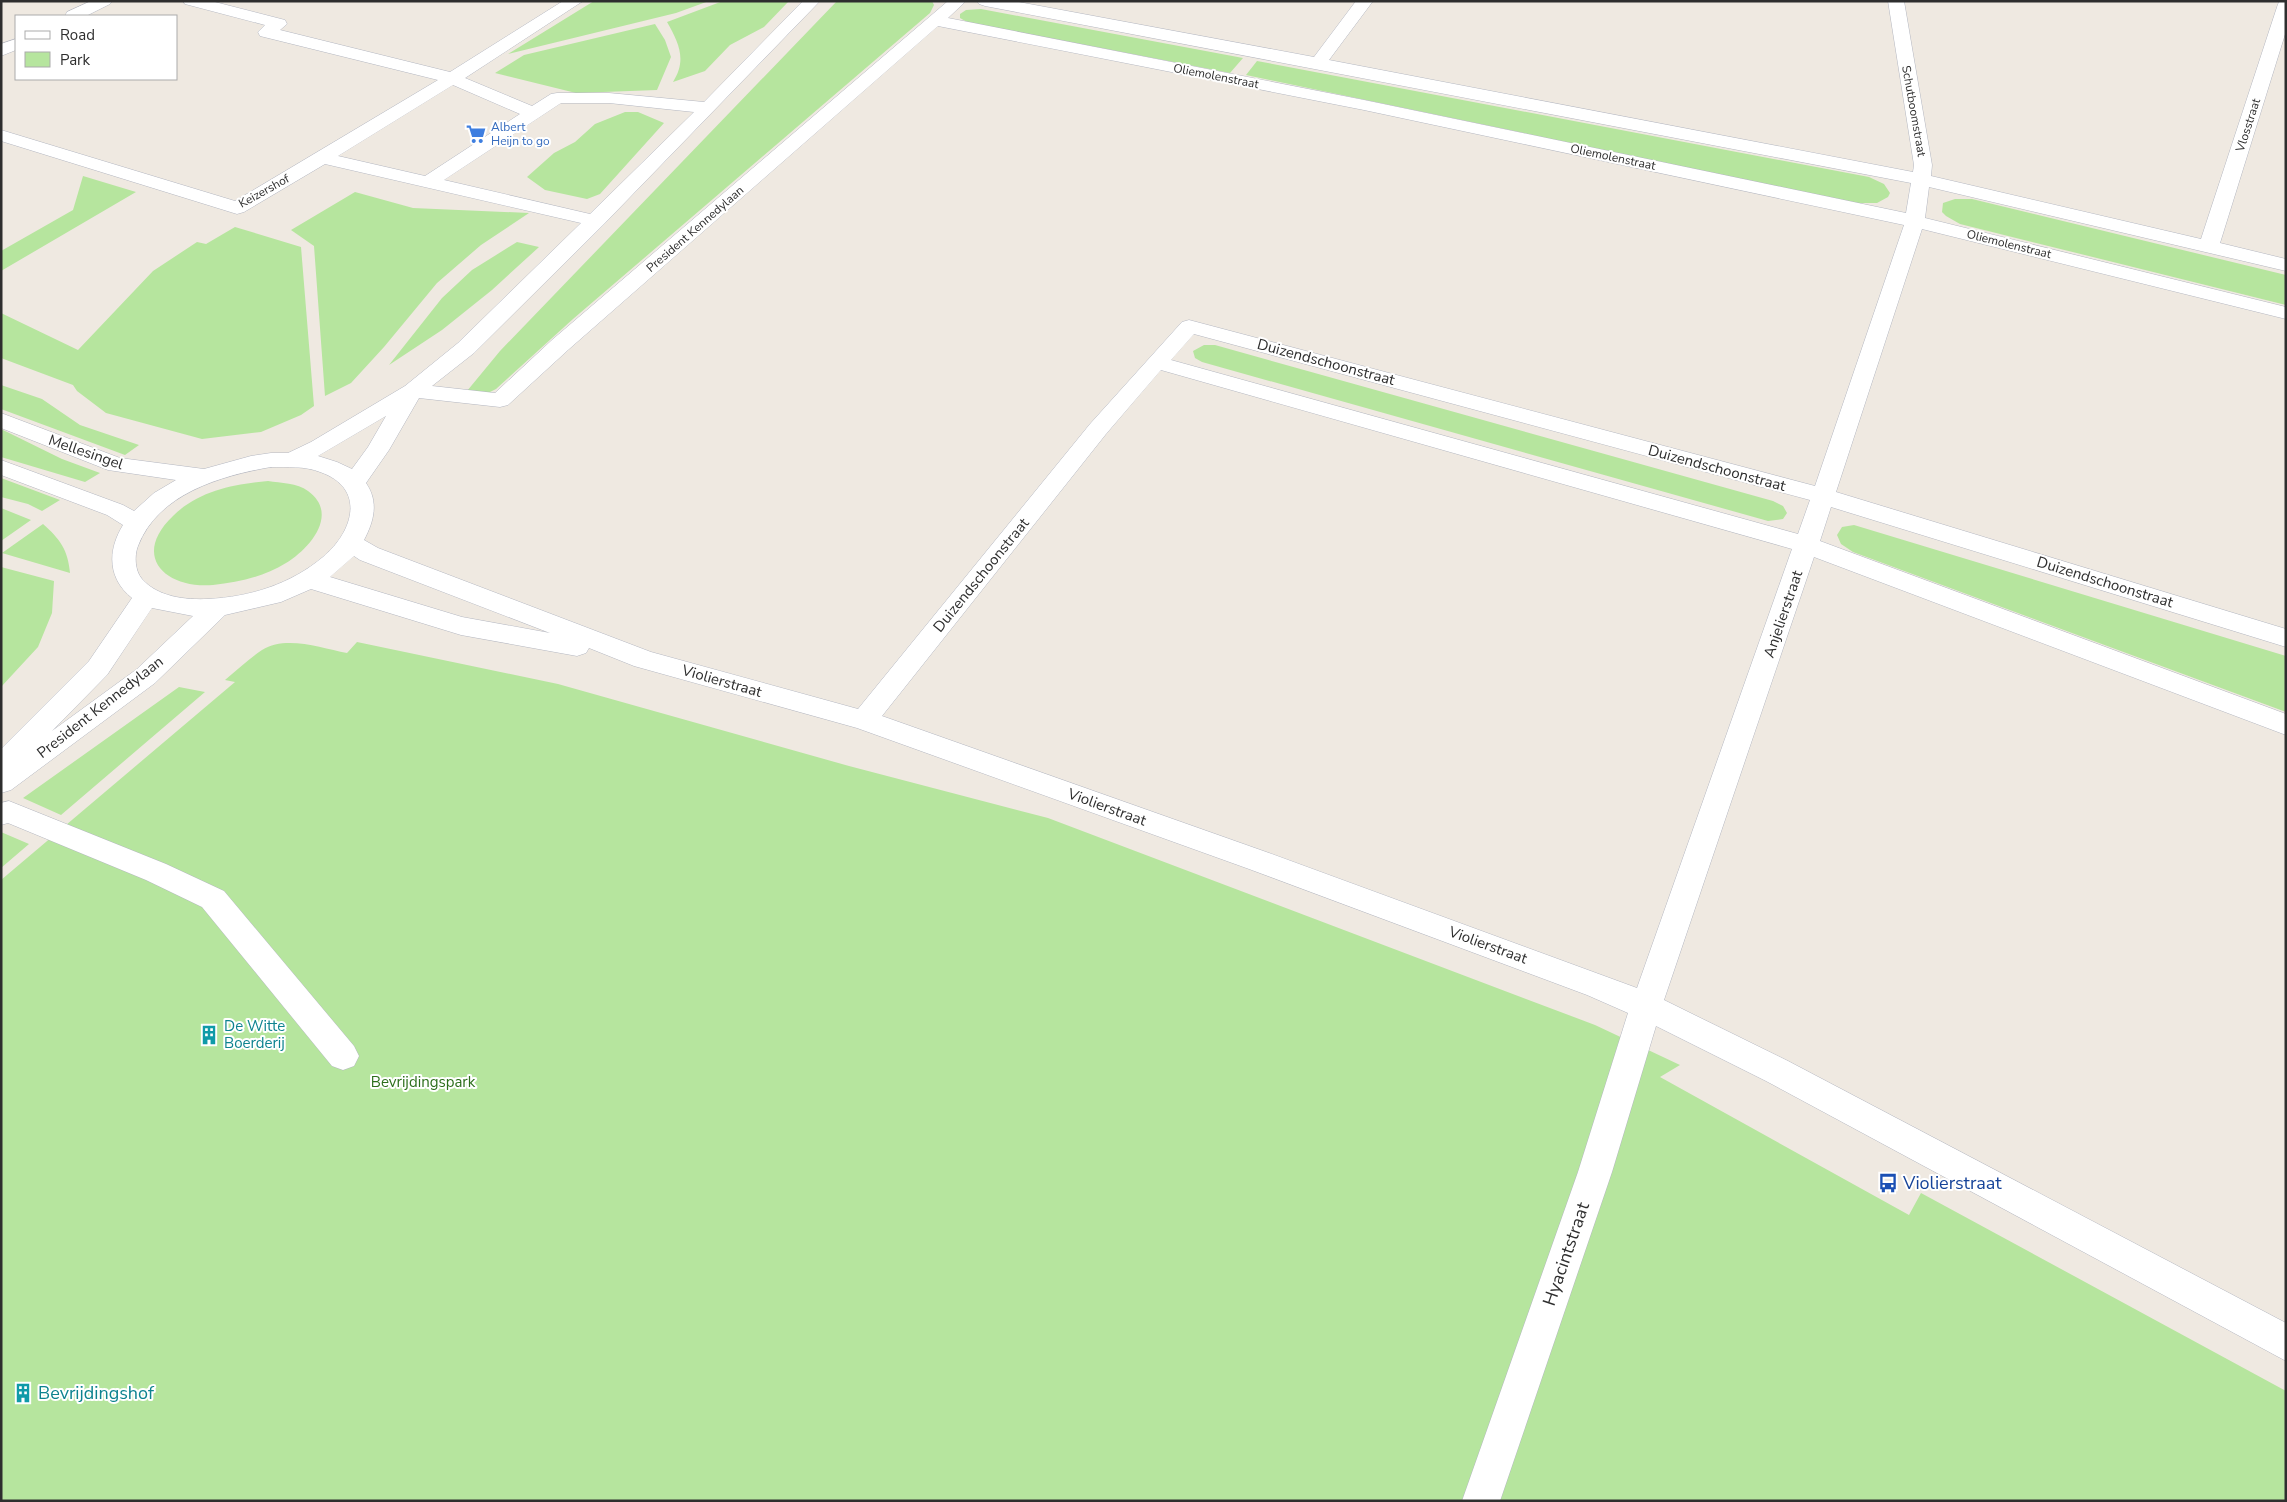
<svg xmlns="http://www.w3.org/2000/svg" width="2287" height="1502" font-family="'Nunito Sans',sans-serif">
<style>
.green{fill:#b6e59e}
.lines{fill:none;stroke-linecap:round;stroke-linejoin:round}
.minor-casing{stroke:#b4b7c1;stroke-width:1}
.minor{fill:#fff;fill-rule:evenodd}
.labels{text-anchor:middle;stroke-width:4;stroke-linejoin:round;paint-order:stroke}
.far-street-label{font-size:12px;fill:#2e2e2e;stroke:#fff}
.far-shop-label{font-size:12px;fill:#366cbe;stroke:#fff;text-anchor:start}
.street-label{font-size:15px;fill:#2e2e2e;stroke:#fff}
.culture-label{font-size:15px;fill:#0d838f;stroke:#fff;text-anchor:start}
.park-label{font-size:15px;fill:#2c6e1b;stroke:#fff}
.near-transit-label{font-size:18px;fill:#164399;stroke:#fff;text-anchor:start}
.near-street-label{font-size:18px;fill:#2e2e2e;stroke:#fff}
.near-culture-label{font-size:18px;fill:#0d838f;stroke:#fff;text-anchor:start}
</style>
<rect width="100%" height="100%" fill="#efe9e1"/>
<path class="green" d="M 594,1 L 709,1 L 676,13 L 508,54 Z
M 723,1 L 789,1 L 764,27 L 730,45 L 705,71 L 673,82 C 687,60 679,43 667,22 Z
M 837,1 L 932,1 L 934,5 L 930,13 L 573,319 L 496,389 L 488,393 L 467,391 L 500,351 Z
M 981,9 L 1243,58 L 1230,73 L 967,22 L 960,18 L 960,14 L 966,10 Z
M 655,24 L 665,40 L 671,57 L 657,90 L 576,93 L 495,73 L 524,55 Z
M 1257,61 L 1869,177 L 1884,184 L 1890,193 L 1888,197 L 1877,203 L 1858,203 L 1246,75 Z
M 625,112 L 638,112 L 664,123 L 600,194 L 587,199 L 545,190 L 527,177 L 554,153 L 575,142 L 595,124 Z
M 83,176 L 136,192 L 1,271 L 1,251 L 73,210 Z
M 355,192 L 413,208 L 529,213 L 481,245 L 437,283 L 384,347 L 351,383 L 325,396 L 314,246 L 291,230 Z
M 1955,199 L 1972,199 L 2286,275 L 2286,305 L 1960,224 L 1946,216 L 1942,212 L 1943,203 Z
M 235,227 L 301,247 L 314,406 L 301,415 L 261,432 L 202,439 L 106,413 L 77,391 L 73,385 L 1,358 L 1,313 L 78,350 L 153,271 L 197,242 L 206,244 Z
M 517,242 L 539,247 L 492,290 L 442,330 L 389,365 L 442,298 L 472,270 Z
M 1204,345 L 1215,345 L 1773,501 L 1783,506 L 1787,513 L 1783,519 L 1768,521 L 1202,362 L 1195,358 L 1193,351 Z
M 1,385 L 42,399 L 80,425 L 139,445 L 125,455 L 1,409 Z
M 1,429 L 62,459 L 100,473 L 85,482 L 1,457 Z
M 1,478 L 60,500 L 42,511 L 28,504 L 1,497 Z
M 268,481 C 281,483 297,483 308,491 C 340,514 309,549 286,563 C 263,577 239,582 213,585 C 165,589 131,556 173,516 C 198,491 234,484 268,481 Z
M 1,508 L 31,520 L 1,541 Z
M 43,524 C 60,539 68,550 70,573 L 2,553 Z
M 1854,525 L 2286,656 L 2286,712 L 1853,552 L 1841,544 L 1837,535 L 1842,527 Z
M 1,567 L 54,581 L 52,613 L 38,647 L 1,687 Z
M 357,642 L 558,684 L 849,766 L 1048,818 L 1595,1025 L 1680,1065 L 1660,1077 L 1909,1215 L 1921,1193 L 2286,1391 L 2286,1501 L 1,1501 L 1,880 L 235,682 L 225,680 C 237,670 249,659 262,650 C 286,635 321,648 347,653 Z
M 179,687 L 205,692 L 61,815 L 23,798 Z
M 1,832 L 29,844 L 1,868 Z"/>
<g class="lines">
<defs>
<path id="minor" d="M 91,1 L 112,1 L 110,4 L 86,16 L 65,16 L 67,12 Z
M 183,1 L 211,1 L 285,20 L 287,24 L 280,30 L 450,72 L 563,1 L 583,1 L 465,78 L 532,106 L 551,94 L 557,93 L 609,93 L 704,102 L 803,1 L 820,1 L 603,225 L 474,353 L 432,386 L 495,393 L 552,340 L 948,1 L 966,1 L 948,18 L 1364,100 L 1906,213 L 1911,183 L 985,6 L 979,4 L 977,1 L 1013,1 L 1314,57 L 1356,1 L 1373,1 L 1329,60 L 1913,172 L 1914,165 L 1888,1 L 1904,1 L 1932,165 L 1931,176 L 2201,239 L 2278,4 L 2280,1 L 2286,1 L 2286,31 L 2220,243 L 2286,259 L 2286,271 L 1929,187 L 1925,218 L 2286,307 L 2286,319 L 1922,229 L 1836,492 L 2286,629 L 2286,647 L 1831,507 L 1820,541 L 2286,714 L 2286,735 L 1814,557 L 1664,1000 L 1788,1061 L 2286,1323 L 2286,1361 L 1766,1081 L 1656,1026 L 1612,1172 L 1500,1501 L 1462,1501 L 1578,1172 L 1628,1013 L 1587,995 L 1249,869 L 857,728 L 634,666 L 589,648 L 586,653 L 577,656 L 461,635 L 311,589 L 281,602 L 225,615 L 155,683 L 11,790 L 1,793 L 1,749 L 89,661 L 132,598 C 108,579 107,551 123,525 L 107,515 L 1,475 L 1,460 L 123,505 L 134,511 L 154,493 L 176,480 L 108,470 L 1,428 L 1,413 L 120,458 L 204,469 L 251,456 L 271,453 L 288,453 L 311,442 L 405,386 L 458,343 L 581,223 L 325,164 L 244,212 L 237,214 L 1,141 L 1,130 L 235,201 L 438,80 L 260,36 L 258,32 L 265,25 L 185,4 ZM 938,26 L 1364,110 L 1904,225 L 1815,486 L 1189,320 L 1182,322 L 1090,424 L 858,709 L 651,652 L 378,548 L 364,540 C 374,521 379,502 366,483 L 389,450 L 419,398 L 500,407 L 508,405 L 568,350 ZM 453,85 L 520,114 L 425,176 L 338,156 ZM 561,103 L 609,103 L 694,112 L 590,214 L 444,180 ZM 1194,334 L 1810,500 L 1798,534 L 1171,360 ZM 1161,370 L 1792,549 L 1637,988 L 1269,853 L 882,716 L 1106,434 ZM 386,416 L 368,447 L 352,469 L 337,462 L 318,456 ZM 271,467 C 287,467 305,466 320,472 C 366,488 354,531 323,557 C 291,584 250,597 208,599 C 185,600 158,597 142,579 C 135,571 134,556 138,546 C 158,494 220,476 271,467 ZM 354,556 L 360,560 L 550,633 L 462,617 L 330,577 ZM 152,608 L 193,616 L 137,669 L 52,731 L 107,675 Z
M 16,39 L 16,50 L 1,56 L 1,44 Z
M 9,801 L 166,864 L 224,891 L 354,1046 L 359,1056 L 354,1066 L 343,1070 L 332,1066 L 202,907 L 146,880 L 8,823 L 1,825 L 1,803 Z"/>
</defs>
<use href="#minor" class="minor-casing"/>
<use href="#minor" class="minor"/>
</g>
<defs>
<symbol id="supermarket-bare" viewBox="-9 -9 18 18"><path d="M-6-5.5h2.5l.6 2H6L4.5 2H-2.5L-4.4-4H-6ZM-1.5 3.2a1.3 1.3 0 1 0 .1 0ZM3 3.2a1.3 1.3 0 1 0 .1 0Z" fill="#3f7fe0" stroke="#fff" stroke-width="2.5" paint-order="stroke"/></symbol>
<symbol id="building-bare" viewBox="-9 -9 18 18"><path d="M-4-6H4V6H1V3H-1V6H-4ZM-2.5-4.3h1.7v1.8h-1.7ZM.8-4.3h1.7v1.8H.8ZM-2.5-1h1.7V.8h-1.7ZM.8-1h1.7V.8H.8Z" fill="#0f9aa8" stroke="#fff" stroke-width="2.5" paint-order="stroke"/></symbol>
<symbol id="bus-bare" viewBox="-9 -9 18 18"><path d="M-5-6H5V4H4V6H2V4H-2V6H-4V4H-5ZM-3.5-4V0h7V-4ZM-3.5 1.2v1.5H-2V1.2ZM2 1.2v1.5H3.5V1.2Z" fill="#1a4fb4" stroke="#fff" stroke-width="2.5" paint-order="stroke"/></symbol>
</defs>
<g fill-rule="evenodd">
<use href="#supermarket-bare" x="462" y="120" width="28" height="28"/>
<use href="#building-bare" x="195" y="1021" width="28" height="28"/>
<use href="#bus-bare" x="1874" y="1169" width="28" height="28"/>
<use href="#building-bare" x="9" y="1379" width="28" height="28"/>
</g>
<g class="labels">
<g class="far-street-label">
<text transform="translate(1216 76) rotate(11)" y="4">Oliemolenstraat</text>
<text transform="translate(1914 111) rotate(80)" y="4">Schutboomstraat</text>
<text transform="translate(2248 125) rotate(-72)" y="4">Vlosstraat</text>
<text transform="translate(1613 157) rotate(12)" y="4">Oliemolenstraat</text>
<text transform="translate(264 191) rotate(-29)" y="4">Keizershof</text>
<text transform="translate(695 229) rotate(-41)" y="4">President Kennedylaan</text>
<text transform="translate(2009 244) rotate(14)" y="4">Oliemolenstraat</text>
</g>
<g class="far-shop-label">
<text x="491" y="131">Albert<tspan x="491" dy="14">Heijn to go</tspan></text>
</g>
<g class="street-label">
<text transform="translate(1326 362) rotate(15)" y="5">Duizendschoonstraat</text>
<text transform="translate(86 452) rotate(19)" y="5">Mellesingel</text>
<text transform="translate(1717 468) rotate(15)" y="5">Duizendschoonstraat</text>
<text transform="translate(981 575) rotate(-51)" y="5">Duizendschoonstraat</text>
<text transform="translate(2105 582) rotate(17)" y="5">Duizendschoonstraat</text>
<text transform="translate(1783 614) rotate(-71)" y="5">Anjelierstraat</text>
<text transform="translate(722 681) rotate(16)" y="5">Violierstraat</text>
<text transform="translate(100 707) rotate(-38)" y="5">President Kennedylaan</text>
<text transform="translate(1107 807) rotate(20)" y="5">Violierstraat</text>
<text transform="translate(1488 945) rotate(20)" y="5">Violierstraat</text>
</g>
<g class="culture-label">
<text x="224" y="1031">De Witte<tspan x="224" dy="17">Boerderij</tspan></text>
</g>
<g class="park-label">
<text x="423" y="1087">Bevrijdingspark</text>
</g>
<g class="near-transit-label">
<text x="1903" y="1189">Violierstraat</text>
</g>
<g class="near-street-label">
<text transform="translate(1566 1254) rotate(-71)" y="6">Hyacintstraat</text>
</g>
<g class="near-culture-label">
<text x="38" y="1399">Bevrijdingshof</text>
</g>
</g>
<rect width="2287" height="1502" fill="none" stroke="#2e2e2e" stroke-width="5"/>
<rect x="15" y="15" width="162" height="65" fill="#ffffff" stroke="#ababab"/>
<rect x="25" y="31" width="25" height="8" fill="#ffffff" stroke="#ababab"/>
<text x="60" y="40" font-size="15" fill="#2e2e2e">Road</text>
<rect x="25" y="52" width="25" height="15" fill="#b6e59e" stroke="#ababab"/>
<text x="60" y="65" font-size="15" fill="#2e2e2e">Park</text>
</svg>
